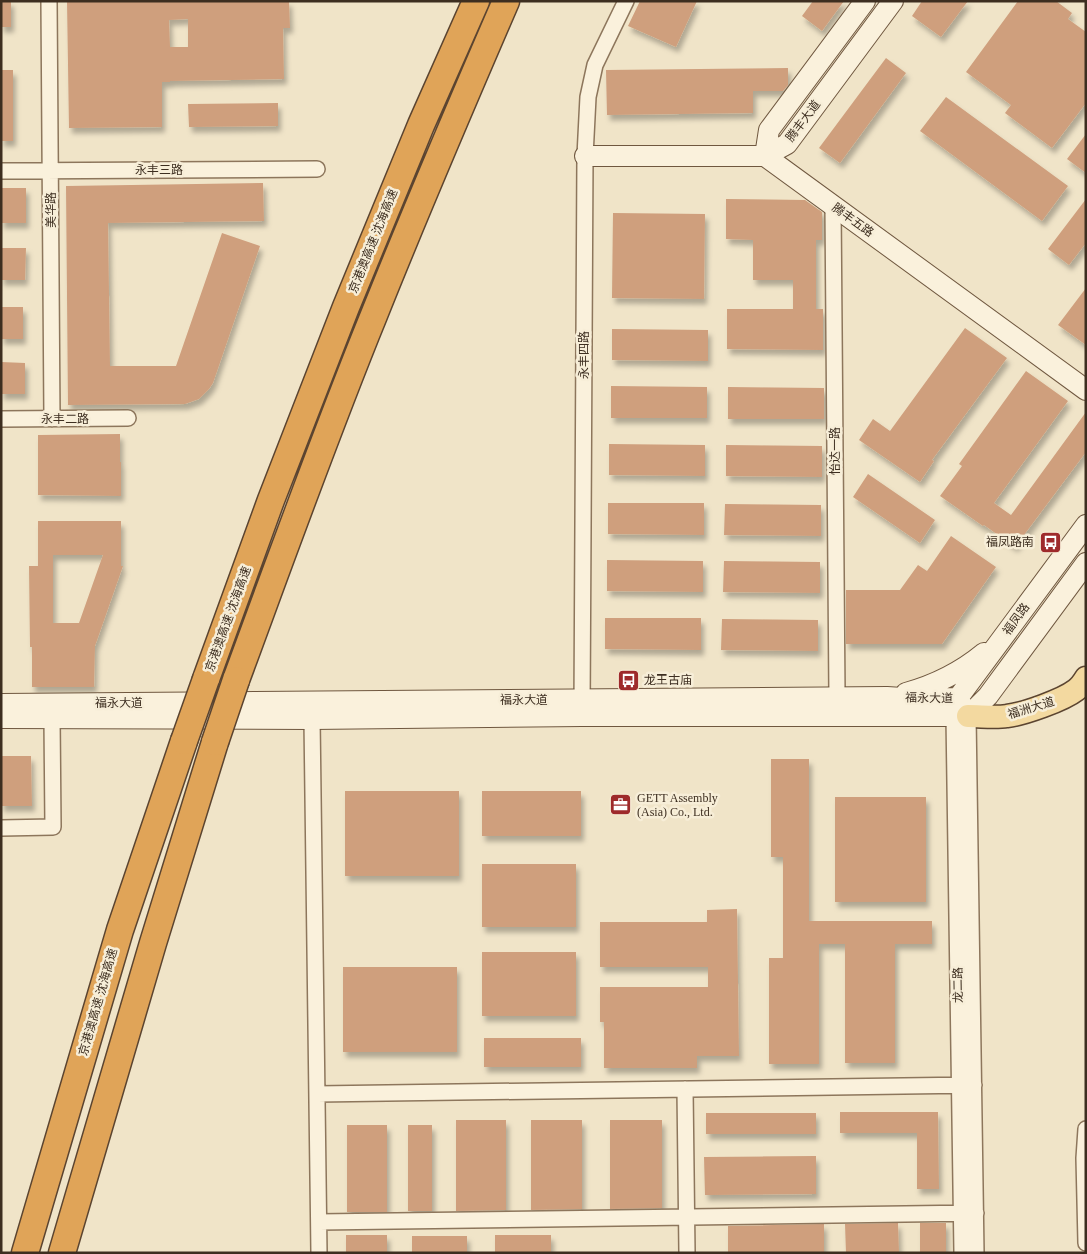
<svg xmlns="http://www.w3.org/2000/svg" width="1087" height="1254" font-family="'Times New Roman','Noto Sans SC',serif">
<style>
.building{fill:#cf9f7d;fill-rule:evenodd;filter:url(#shadow)}
.lines{fill:none;stroke-linecap:round;stroke-linejoin:round}
.street-casing{stroke:#8d765c;stroke-width:18}
.secondary-casing{stroke:#6f573f;stroke-width:22}
.primary-casing{stroke:#5b4430;stroke-width:25}
.highway-casing{stroke:#5b4430;stroke-width:29}
.street{stroke:#faf1dc;stroke-width:15}
.secondary{stroke:#faf1dc;stroke-width:20}
.primary{stroke:#f3d9a0;stroke-width:22}
.highway{stroke:#e0a458;stroke-width:26}
.highway-bridge-casing{stroke:#5b4430;stroke-width:29;stroke-linecap:butt}
.highway-bridge{stroke:#e0a458;stroke-width:26}
.labels{text-anchor:middle;stroke-width:5;stroke-linejoin:round;paint-order:stroke}
.street-label{font-size:12px;fill:#3d2e20;stroke:#f7eed8}
.poi-label{font-size:12px;fill:#3d2e20;stroke:#f7eed8;text-anchor:start}
</style>
<defs>
<filter id="shadow"><feDropShadow dx="3" dy="5.5" stdDeviation="2.5" flood-color="#0004"/></filter>
</defs>
<rect width="100%" height="100%" fill="#f0e4c8"/>
<path class="building" d="M 1,1 L 11,1 L 11,27 L 1,27 Z
M 67,1 L 289,1 L 290,28 L 283,28 L 284,79 L 170,81 L 170,82 L 162,82 L 162,127 L 69,128 ZM 188,19 L 188,47 L 170,47 L 169,20 Z
M 640,1 L 697,1 L 676,47 L 628,26 Z
M 813,1 L 844,1 L 822,31 L 802,16 Z
M 922,1 L 968,1 L 941,37 L 912,16 Z
M 1018,1 L 1056,1 L 1072,13 L 1068,19 L 1086,32 L 1086,103 L 1052,148 L 1005,113 L 1011,105 L 966,72 Z
M 886,58 L 906,73 L 840,163 L 819,148 Z
M 788,68 L 788,85 L 783,91 L 753,91 L 753,113 L 607,115 L 606,70 Z
M 1,70 L 13,70 L 13,141 L 1,141 Z
M 946,97 L 1068,186 L 1042,221 L 920,131 Z
M 278,103 L 278,126 L 189,127 L 188,104 Z
M 1086,134 L 1086,173 L 1067,159 Z
M 263,183 L 264,221 L 108,223 L 110,366 L 176,366 L 222,233 L 260,246 L 213,383 L 209,389 L 199,399 L 185,404 L 68,405 L 66,186 Z
M 1,188 L 26,188 L 26,223 L 1,223 Z
M 726,199 L 805,200 L 822,212 L 822,240 L 816,240 L 816,309 L 823,309 L 823,350 L 727,349 L 727,309 L 793,309 L 793,280 L 753,280 L 753,240 L 726,239 Z
M 1086,199 L 1086,243 L 1069,265 L 1048,249 Z
M 613,213 L 705,214 L 704,299 L 612,298 Z
M 1,248 L 26,248 L 25,280 L 1,280 Z
M 1086,288 L 1086,345 L 1058,325 Z
M 1,307 L 23,307 L 23,339 L 1,339 Z
M 965,328 L 1007,358 L 932,460 L 934,461 L 920,482 L 859,440 L 873,419 L 890,431 Z
M 612,329 L 708,330 L 708,361 L 612,360 Z
M 1,362 L 25,363 L 25,394 L 1,394 Z
M 1026,371 L 1068,401 L 994,503 L 1011,515 L 1086,412 L 1086,452 L 1015,547 L 984,525 L 983,526 L 940,496 L 962,466 L 959,464 Z
M 611,386 L 707,387 L 707,418 L 611,418 Z
M 728,387 L 824,388 L 824,419 L 728,419 Z
M 120,434 L 120,462 L 121,462 L 121,496 L 38,495 L 38,435 Z
M 609,444 L 705,445 L 705,476 L 609,475 Z
M 726,445 L 822,446 L 822,477 L 726,476 Z
M 868,474 L 935,520 L 920,543 L 853,497 Z
M 608,503 L 704,503 L 704,535 L 608,534 Z
M 725,504 L 821,505 L 821,536 L 724,535 Z
M 38,521 L 121,521 L 121,566 L 123,566 L 95,646 L 94,687 L 32,687 L 32,647 L 30,647 L 29,566 L 38,566 ZM 53,555 L 103,555 L 79,623 L 53,623 Z
M 951,536 L 996,567 L 942,644 L 846,644 L 846,590 L 900,590 L 918,565 L 927,571 Z
M 607,560 L 703,561 L 703,592 L 607,591 Z
M 724,561 L 820,562 L 820,593 L 723,592 Z
M 605,618 L 701,618 L 701,650 L 605,649 Z
M 722,619 L 818,620 L 818,651 L 721,650 Z
M 1,756 L 31,756 L 32,806 L 1,806 Z
M 771,759 L 809,759 L 809,921 L 932,921 L 932,944 L 895,944 L 895,1063 L 845,1063 L 845,944 L 819,944 L 819,1064 L 769,1064 L 769,958 L 783,958 L 783,857 L 771,857 Z
M 345,791 L 459,791 L 459,876 L 345,876 Z
M 482,791 L 581,791 L 581,836 L 482,836 Z
M 835,797 L 926,797 L 926,902 L 835,902 Z
M 482,864 L 576,864 L 576,927 L 482,927 Z
M 737,909 L 739,1056 L 697,1056 L 697,1068 L 604,1068 L 604,1022 L 600,1022 L 600,987 L 708,987 L 708,967 L 600,967 L 600,922 L 707,922 L 707,910 Z
M 482,952 L 576,952 L 576,1016 L 482,1016 Z
M 343,967 L 457,967 L 457,1052 L 343,1052 Z
M 484,1038 L 581,1038 L 581,1067 L 484,1067 Z
M 840,1112 L 938,1112 L 939,1189 L 917,1189 L 917,1133 L 840,1133 Z
M 706,1113 L 816,1113 L 816,1134 L 706,1134 Z
M 456,1120 L 506,1120 L 506,1210 L 456,1211 Z
M 531,1120 L 582,1120 L 582,1209 L 531,1210 Z
M 610,1120 L 662,1120 L 662,1208 L 610,1209 Z
M 347,1125 L 387,1125 L 387,1212 L 347,1212 Z
M 408,1125 L 432,1125 L 432,1211 L 408,1211 Z
M 816,1156 L 816,1194 L 705,1195 L 704,1157 Z
M 898,1223 L 899,1253 L 846,1253 L 845,1224 Z
M 920,1223 L 946,1223 L 946,1253 L 920,1253 Z
M 824,1224 L 824,1253 L 728,1253 L 728,1226 Z
M 346,1235 L 387,1235 L 387,1253 L 346,1253 Z
M 495,1235 L 551,1235 L 551,1253 L 495,1253 Z
M 412,1236 L 467,1236 L 467,1253 L 412,1253 Z"/>
<g class="lines">
<defs>
<path id="street" d="M 49,1 L 52,419
M 1,171 L 317,169
M 833,206 L 837,696
M 1,419 L 128,418
M 582,710 L 585,156 L 588,97 L 595,65 L 626,1
M 954,716 L 962,1253
M 968,716 L 976,1253
M 312,719 L 319,1253
M 1,828 L 53,827 L 52,718
M 685,1089 L 687,1253
M 317,1094 L 974,1085
M 1086,1129 L 1084,1158 L 1086,1243
M 319,1222 L 976,1213"/>
<path id="secondary" d="M 585,156 L 765,156 L 1086,390
M 765,156 L 787,144 L 893,1
M 765,156 L 769,130 L 865,1
M 906,693 C 935,685 961,672 984,653
M 1,704 L 887,697 L 917,699 L 958,698 L 968,716
M 955,711 L 958,698 L 1086,525
M 968,716 L 988,696 L 1086,563
M 1,718 L 312,719 L 582,716 L 968,716"/>
<path id="primary" d="M 968,716 C 981,716 995,718 1007,716 C 1024,714 1063,700 1076,690 C 1080,687 1083,683 1086,678"/>
<path id="highway" d="M 206,679 L 271,500 L 346,307 L 421,125 L 476,1
M 236,680 C 281,558 325,435 374,315 C 416,210 461,105 506,1
M 25,1253 L 120,930 L 184,741
M 62,1253 L 153,943 L 215,742"/>
</defs>
<use href="#street" class="street-casing"/>
<use href="#secondary" class="secondary-casing"/>
<use href="#primary" class="primary-casing"/>
<use href="#highway" class="highway-casing"/>
<use href="#street" class="street"/>
<use href="#secondary" class="secondary"/>
<use href="#primary" class="primary"/>
<use href="#highway" class="highway"/>
<defs>
<path id="highway-bridge" d="M 184,741 L 206,679
M 215,742 L 236,680"/>
</defs>
<use href="#highway-bridge" class="highway-bridge-casing"/>
<use href="#highway-bridge" class="highway-bridge"/>
</g>
<defs>
<symbol id="bus-square" viewBox="-11 -11 22 22"><rect x="-9" y="-9" width="18" height="18" rx="4" fill="#9e2a2b" stroke="#f7eed8"/><path d="M-5-6H5V4H4V6H2V4H-2V6H-4V4H-5ZM-3.5-4V0h7V-4ZM-3.5 1.2v1.5H-2V1.2ZM2 1.2v1.5H3.5V1.2Z" fill="#fff"/></symbol>
<symbol id="office-square" viewBox="-11 -11 22 22"><rect x="-9" y="-9" width="18" height="18" rx="4" fill="#9e2a2b" stroke="#f7eed8"/><path d="M-6-3h4V-5.5h4V-3h4V5H-6ZM-1-4.5V-3h2v-1.5ZM-6 0V1H6V0Z" fill="#fff"/></symbol>
</defs>
<g fill-rule="evenodd">
<use href="#bus-square" x="1038" y="530" width="25" height="25"/>
<use href="#bus-square" x="616" y="668" width="25" height="25"/>
<use href="#office-square" x="608" y="792" width="25" height="25"/>
</g>
<g class="labels">
<g class="street-label">
<text transform="translate(803 121) rotate(-53)" y="4">腾丰大道</text>
<text x="159" y="174">永丰三路</text>
<text transform="translate(51 210) rotate(-90)" y="4">美华路</text>
<text transform="translate(853 220) rotate(36)" y="4">腾丰五路</text>
<text transform="translate(373 241) rotate(-68)" y="4">京港澳高速 沈海高速</text>
<text transform="translate(584 355) rotate(-90)" y="4">永丰四路</text>
<text x="65" y="423">永丰二路</text>
<text transform="translate(835 451) rotate(-90)" y="4">怡达一路</text>
<text transform="translate(228 619) rotate(-70)" y="4">京港澳高速 沈海高速</text>
<text transform="translate(1016 619) rotate(-54)" y="4">福凤路</text>
<text transform="translate(929 698) rotate(1)" y="4">福永大道</text>
<text x="524" y="704">福永大道</text>
<text x="119" y="707">福永大道</text>
<text transform="translate(1031 708) rotate(-17)" y="4">福洲大道</text>
<text transform="translate(958 985) rotate(-91)" y="4">龙二路</text>
<text transform="translate(98 1002) rotate(-74)" y="4">京港澳高速 沈海高速</text>
</g>
<g class="poi-label">
<text x="1034" y="546" text-anchor="end">福凤路南</text>
<text x="644" y="684">龙王古庙</text>
<text x="637" y="802">GETT Assembly<tspan x="637" dy="14">(Asia) Co., Ltd.</tspan></text>
</g>
</g>
<rect width="1087" height="1254" fill="none" stroke="#3d2e20" stroke-width="5"/>
</svg>
